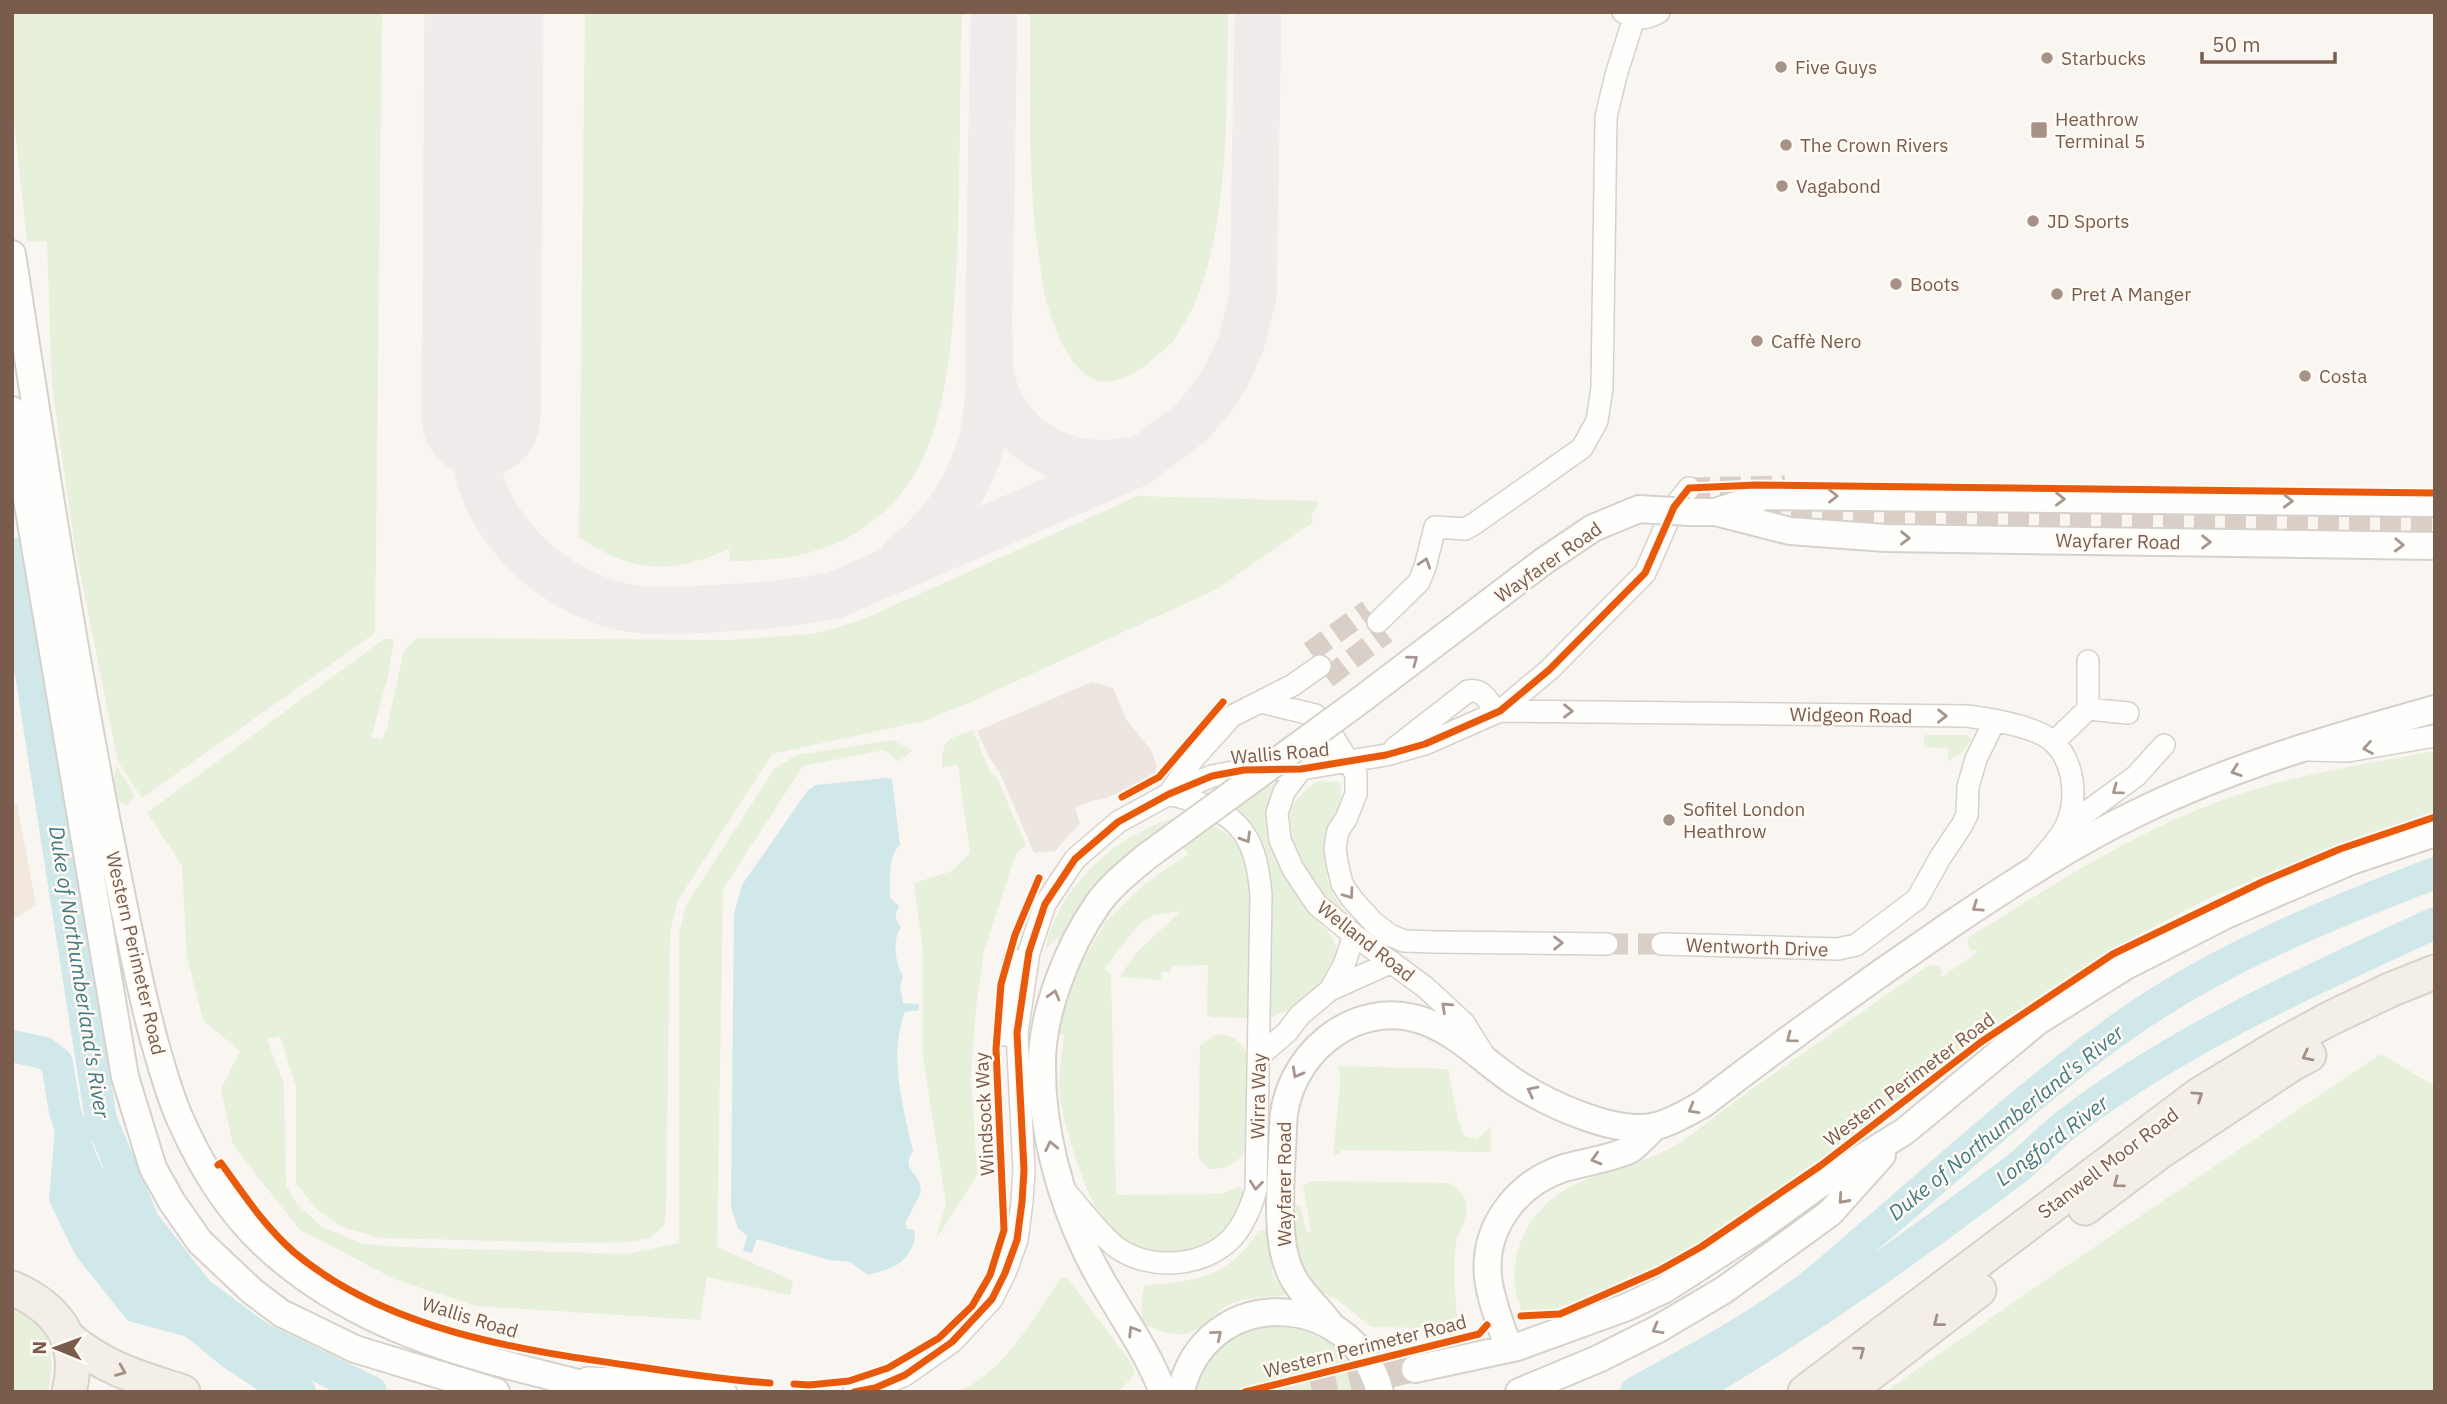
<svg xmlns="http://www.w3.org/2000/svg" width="2447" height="1404" font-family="'IBM Plex Sans',sans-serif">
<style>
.residential{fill:#f2e8de}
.industrial{fill:#ede5e0}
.green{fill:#e7f0db}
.water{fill:#d0e8ea}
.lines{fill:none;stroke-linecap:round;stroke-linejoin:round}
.river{stroke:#d0e8ea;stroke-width:32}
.taxiway{stroke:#f0ecec;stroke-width:47}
.runway{stroke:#f0ecec;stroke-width:119}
.minor-tunnel{stroke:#d9cfc7;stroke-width:21;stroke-dasharray:21 10;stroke-linecap:butt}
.tertiary-tunnel{stroke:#d9cfc7;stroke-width:26;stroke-dasharray:26 13;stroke-linecap:butt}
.minor-casing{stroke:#d7d1cb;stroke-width:24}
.tertiary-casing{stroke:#d7d1cb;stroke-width:30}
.primary-casing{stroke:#dad1cc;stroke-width:37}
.minor{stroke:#fefefd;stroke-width:21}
.tertiary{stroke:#fefefd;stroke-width:26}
.primary{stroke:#f3eee8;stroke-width:33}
.tertiary-bridge-casing{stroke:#d7d1cb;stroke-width:30;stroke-linecap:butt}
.tertiary-bridge{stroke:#fefefd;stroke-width:26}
.cycleway-casing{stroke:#fffaf3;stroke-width:11}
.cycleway{stroke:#e8590c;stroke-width:7}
.oneway{stroke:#a8958b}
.oneway2{stroke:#a48f83}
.poi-dot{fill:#a69286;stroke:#fffaf3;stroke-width:2.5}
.labels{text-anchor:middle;stroke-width:5;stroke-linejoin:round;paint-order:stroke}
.poi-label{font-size:19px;fill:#7a5c4d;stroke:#fffaf3;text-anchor:start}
.street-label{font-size:19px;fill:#7a5c4d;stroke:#fffaf3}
.water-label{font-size:21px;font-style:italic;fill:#437c86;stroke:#fffaf3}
</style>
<rect width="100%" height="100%" fill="#f9f5f0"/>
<path class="residential" d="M 17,804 L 36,905 L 12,920 L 12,807 Z"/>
<path class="industrial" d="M 1092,682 L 1113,688 L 1126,719 L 1151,750 L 1157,766 L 1154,775 L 1107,798 L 1091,801 L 1075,808 L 1080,823 L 1055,851 L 1034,853 L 999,771 L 989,757 L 977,731 Z"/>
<path class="green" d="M 12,12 L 382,12 L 375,633 L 142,798 L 118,762 L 75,547 L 52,387 L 47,241 L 27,242 L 12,102 Z
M 585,12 L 962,12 C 959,106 961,199 955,293 C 951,347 946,408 923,458 C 912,483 892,507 870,523 C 830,555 779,561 730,561 L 729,549 C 672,575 632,573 579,537 Z
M 1030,12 L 1228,12 C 1226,107 1233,264 1172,342 C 1167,348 1159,354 1153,359 C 1142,369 1126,379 1111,381 C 1077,386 1059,340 1050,313 C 1043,293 1041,271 1038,250 C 1027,172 1031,91 1030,12 Z
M 1138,496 L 1317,501 L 1319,503 L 1311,515 L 1313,522 L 1217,589 L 962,706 L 923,721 L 772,754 L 678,900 L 670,932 L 666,1209 L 664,1225 L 651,1238 L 630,1242 L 575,1243 L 381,1238 L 342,1227 L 318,1210 L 296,1184 L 296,1086 L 280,1036 L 267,1039 L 284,1085 L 286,1185 L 297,1204 L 322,1227 L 363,1244 L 402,1247 L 626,1254 L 679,1243 L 679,934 L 686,905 L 775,768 L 797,755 L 892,740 L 912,750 L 899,762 L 884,750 L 803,766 L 723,889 L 717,1247 L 793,1281 L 790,1295 L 707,1277 L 700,1320 L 476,1306 L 394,1279 L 299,1229 L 233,1145 L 221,1089 L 240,1051 L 203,1020 L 187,957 L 182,865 L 147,813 L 384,639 L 394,639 L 388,676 L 371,738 L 382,739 L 387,728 L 404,650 L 418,638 L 728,640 L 813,634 L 859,621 Z
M 973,730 L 989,770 L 998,780 L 1026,845 L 1016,853 L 984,951 L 976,1007 L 971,1074 L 977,1175 L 936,1239 L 946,1204 L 923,1057 L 923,951 L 914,883 L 952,871 L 970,853 L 958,765 L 942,767 C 942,738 948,739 973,730 Z
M 1924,735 L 1967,735 L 1972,739 L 1964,751 L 1948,761 L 1948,748 L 1924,747 Z
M 2435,751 L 2435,811 L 2312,855 L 2207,899 L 2104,953 L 1970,1042 L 1827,1154 L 1698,1244 L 1649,1271 L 1572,1303 L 1548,1311 L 1522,1311 C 1507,1278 1515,1239 1539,1212 C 1570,1174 1625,1171 1667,1150 C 1691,1137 1722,1110 1745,1094 C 1806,1051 1868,1008 1929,965 L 1939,966 L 1943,972 L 1940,974 L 1942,977 L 1978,952 L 1975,949 L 1972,951 L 1968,946 L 1968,938 C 2051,886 2143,826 2237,795 C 2301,774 2368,763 2435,751 Z
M 116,765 L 135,796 L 127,805 L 118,800 L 114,784 Z
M 1319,781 L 1339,782 C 1346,800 1337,818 1331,835 C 1309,903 1365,930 1412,961 L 1405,971 C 1384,953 1352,932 1334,912 C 1316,893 1279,839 1290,812 C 1295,798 1307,788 1319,781 Z
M 1280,785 L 1274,799 C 1284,834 1294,869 1305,903 C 1310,918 1328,927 1334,942 C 1349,977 1295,1013 1266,1018 L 1268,892 L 1228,812 L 1233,790 Z
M 1175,818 C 1251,822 1251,869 1250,931 C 1250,960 1250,989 1250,1018 L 1212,1017 L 1207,1014 L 1208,965 L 1171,966 L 1171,972 L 1161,972 L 1161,980 L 1120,977 L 1135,954 L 1181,911 L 1154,915 L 1139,924 L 1104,969 L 1111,975 L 1116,1195 L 1222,1194 L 1240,1186 L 1244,1192 C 1233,1225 1221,1239 1188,1251 C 1181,1254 1175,1253 1167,1253 C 1146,1253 1129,1246 1114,1233 C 1089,1210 1066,1133 1060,1099 C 1057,1080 1062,1055 1064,1035 L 1058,1034 L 1073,978 L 1107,920 L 1146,883 L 1188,854 L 1174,834 L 1061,943 L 1057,938 L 1047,948 C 1045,939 1051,930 1054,922 C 1073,874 1126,831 1175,818 Z
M 1215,1035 C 1253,1034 1250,1067 1250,1095 C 1249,1111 1249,1128 1249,1144 C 1239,1163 1229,1169 1209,1169 L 1198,1157 L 1200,1046 Z
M 2381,1054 L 2435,1086 L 2435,1392 L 1885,1392 L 2044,1281 Z
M 1337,1066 L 1448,1069 L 1458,1120 L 1464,1136 L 1477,1139 L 1491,1127 L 1491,1152 L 1343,1150 L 1333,1157 L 1340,1086 L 1340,1075 Z
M 1313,1181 L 1449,1183 C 1456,1188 1464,1193 1466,1203 C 1469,1217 1460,1227 1457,1240 C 1452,1265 1455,1291 1457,1317 L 1431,1328 L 1371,1327 L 1338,1300 L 1317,1290 L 1303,1273 L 1295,1245 L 1294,1205 L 1300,1205 L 1307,1233 L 1311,1231 L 1303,1186 Z
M 1267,1230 L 1273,1276 L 1287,1295 C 1268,1298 1247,1296 1228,1305 C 1216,1312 1206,1325 1193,1331 C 1177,1339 1156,1330 1141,1323 C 1144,1308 1139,1300 1145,1285 C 1199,1281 1226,1278 1259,1231 Z
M 1062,1277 L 1069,1280 L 1130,1361 L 1135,1374 L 1118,1392 L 956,1392 C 1005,1374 1033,1317 1062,1277 Z
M 12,1304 C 50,1324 57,1352 48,1392 L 12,1392 Z
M 1274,1322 L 1325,1334 L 1353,1362 L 1364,1392 L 1195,1392 C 1202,1369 1214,1345 1236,1333 C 1247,1327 1262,1325 1274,1322 Z"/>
<path class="water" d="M 886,778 L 892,779 L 900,845 C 888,855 890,882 890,898 L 899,906 C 895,914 894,919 901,927 C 892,940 895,963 903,976 L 900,986 L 903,1003 L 919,1004 L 919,1010 L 905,1012 C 888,1056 903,1106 913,1151 C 900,1170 920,1172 921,1190 C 921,1195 908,1216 905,1225 L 908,1229 L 913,1229 C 919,1239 909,1256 900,1263 C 891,1269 878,1272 868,1275 L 850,1262 L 829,1260 L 757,1239 L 752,1253 L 743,1251 L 747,1236 L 738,1228 L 731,1207 L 734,914 L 742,885 L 808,790 L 816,785 Z
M 75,1100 L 98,1159 L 153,1259 L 220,1328 L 210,1343 L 128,1321 L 76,1256 L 49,1201 L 57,1104 Z"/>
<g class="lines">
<path class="river" d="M 12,553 L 101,1120 L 144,1223 L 199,1293 L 260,1338 L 371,1392
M 12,1046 L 44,1053 L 57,1063 L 65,1112 L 76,1143
M 181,1312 L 231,1353 L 264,1375 L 300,1392
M 1636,1392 C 1695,1360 1755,1328 1808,1288 C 1833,1269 1857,1246 1881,1226 C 1961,1157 2040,1085 2126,1024 C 2220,958 2328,914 2435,873
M 1688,1392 C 1801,1327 1908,1250 2012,1172 C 2032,1157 2049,1138 2068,1123 C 2179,1039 2309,981 2435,923"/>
<path class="taxiway" d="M 989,369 C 1002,438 1062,473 1129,461
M 481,417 C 480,431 476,446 477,460 C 478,486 493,512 508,532 C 539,574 591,605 643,610 C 670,612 697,610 723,608 C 761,606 797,603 835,595 L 1136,464 L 1191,423 L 1213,397 L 1226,377 L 1241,343 L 1253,296 L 1258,12
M 904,557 C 941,528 968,489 981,444 C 993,405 988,347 989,306 C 991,208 992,110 994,12"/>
<path class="runway" d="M 481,417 L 484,12"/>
<path class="minor-tunnel" d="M 1689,488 L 1785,486
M 1760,516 L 2435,527
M 1310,652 L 1368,610
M 1327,678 L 1386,633
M 1607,944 L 1662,944"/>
<path class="tertiary-tunnel" d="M 1312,1392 L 1415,1369"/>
<defs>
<path id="minor" d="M 1623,12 C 1635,20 1646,20 1659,12
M 1378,622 L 1419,582 L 1425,567 L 1435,527 L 1465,529 L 1474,524 L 1582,448 L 1597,421 L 1602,388 L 1606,117 L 1616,75 L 1634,18
M 2088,661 L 2088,709
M 1261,702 L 1315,715 L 1324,722 L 1356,774 L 1356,794 L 1346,819 L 1338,831 L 1335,848 L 1337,862 L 1342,884 L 1352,899 L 1374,923 L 1390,935 L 1404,941 L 1434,942 L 1607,944
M 1500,711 L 1967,716 C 1989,719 2034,726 2051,740 C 2075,760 2078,800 2066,826 C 2059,840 2046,853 2036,865
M 2054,742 L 2088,709 L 2128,713
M 1395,748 L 1468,691 C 1483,688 1489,702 1496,713
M 2309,750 L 2348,751 L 2435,736
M 1301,769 L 1284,792 L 1277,813 L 1280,840 L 1293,869 L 1317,905 L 1354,935 L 1425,987 L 1464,1023 L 1484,1055
M 1169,794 L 1193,759 L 1232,716 L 1293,685 L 1320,666
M 2065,828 L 2136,776 L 2164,745
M 1662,944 L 1838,949 L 1856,945 L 1917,899 L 1940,858 L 1962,825 L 1967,815 L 1968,787 L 1976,759 L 1995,720
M 1330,990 L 1344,965 L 1354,935
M 1004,1035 L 1007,997 L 1014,960
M 1259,1056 L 1287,1032 L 1300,1015 L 1330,990 L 1392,962
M 1064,1190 C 1080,1207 1098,1233 1116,1247 C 1149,1271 1203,1268 1232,1238 C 1244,1224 1251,1208 1256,1190 L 1261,896 C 1256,827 1233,810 1169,794
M 587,1378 L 615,1379 L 726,1392
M 854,1392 L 875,1388 L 905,1375 L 952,1342 L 992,1299 L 1005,1273 L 1017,1240 L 1022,1202 L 1024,1170 L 1017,1033 L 1029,952 L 1045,904 L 1075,859 L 1118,822 L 1169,794 L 1212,776 L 1244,770 L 1301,769 L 1386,755 L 1425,744 L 1500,711 L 1549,670 L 1645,573 L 1674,507 L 1689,488"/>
<path id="tertiary" d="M 12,254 C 42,449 72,644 110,838 C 124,906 136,973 154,1040 C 162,1067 169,1095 181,1121 C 201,1166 229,1211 264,1244 C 363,1337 488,1360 614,1392
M 12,410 L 125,1077 L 153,1168 L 172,1202 L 200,1242 L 252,1291 L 281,1313 L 355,1349 L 496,1392
M 1689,512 L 1715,512 L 1790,531 L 1886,538 L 2435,546
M 1715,512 L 1765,496 L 2435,503
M 1146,857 C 1128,872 1110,886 1097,905 C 1068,947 1042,1012 1042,1063 C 1041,1127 1059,1195 1087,1253 C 1110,1301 1144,1342 1163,1392
M 1330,1324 C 1317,1306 1297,1290 1289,1269 C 1274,1233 1282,1167 1283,1127 C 1284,1057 1354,996 1424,1021 C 1460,1034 1485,1063 1516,1083 C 1549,1104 1616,1136 1656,1126 C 1673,1122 1688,1112 1703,1104 C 1785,1041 1868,981 1953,923 C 2013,883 2074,843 2139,812 C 2233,766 2335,737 2435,709
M 1509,1349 C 1501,1325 1491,1302 1488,1277 C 1483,1226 1518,1183 1564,1168 C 1582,1163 1617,1157 1631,1149 C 1639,1143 1647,1134 1654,1127
M 1415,1369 L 1517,1347 L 1627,1307 L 1665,1289 L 1758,1229 L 1817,1186 L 1905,1131 L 2038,1021 L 2124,967 L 2228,914 L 2283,890 L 2351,861 L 2435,833
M 1181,1392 C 1204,1285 1352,1286 1380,1392
M 1519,1392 L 1598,1359 L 1658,1329 L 1724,1290 L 1830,1213 L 1882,1155"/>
<path id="primary" d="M 2085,1208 L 2161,1151 L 2292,1064 L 2309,1055
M 12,1288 C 58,1308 82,1341 69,1392
M 67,1337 C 105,1369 137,1377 183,1392
M 1805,1392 L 2200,1094 L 2281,1045 L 2329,1019 L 2392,989 L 2435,972
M 1847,1392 L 1979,1290"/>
</defs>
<use href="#minor" class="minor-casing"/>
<use href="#tertiary" class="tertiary-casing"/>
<use href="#primary" class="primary-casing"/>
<use href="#minor" class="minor"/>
<use href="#tertiary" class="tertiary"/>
<use href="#primary" class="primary"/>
<defs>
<path id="tertiary-bridge" d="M 1146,857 L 1358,702 L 1544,561 L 1593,528 L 1639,509 L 1689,512"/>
</defs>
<use href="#tertiary-bridge" class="tertiary-bridge-casing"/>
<use href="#tertiary-bridge" class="tertiary-bridge"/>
<defs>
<path id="cycleway" d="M 1122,797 L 1159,777 L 1223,702
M 218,1165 L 221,1163 C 244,1195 265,1227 295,1253 C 387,1330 518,1350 633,1366 C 679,1373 724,1380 770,1383
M 1521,1316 L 1560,1314 L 1658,1271 L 1701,1247 L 1820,1166 L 1981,1042 L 2113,954 L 2262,882 L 2340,849 L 2435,817
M 794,1384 L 809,1385 L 849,1381 L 888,1368 L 939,1338 L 972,1306 L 990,1275 L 1004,1230 L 996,1049 L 1001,984 L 1015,935 L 1039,878
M 854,1392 L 875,1388 L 905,1375 L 952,1342 L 992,1299 L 1005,1273 L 1017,1240 L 1022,1202 L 1024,1170 L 1017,1033 L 1029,952 L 1045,904 L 1075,859 L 1118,822 L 1169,794 L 1212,776 L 1244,770 L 1301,769 L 1386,755 L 1425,744 L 1500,711 L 1549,670 L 1645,573 L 1674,507 L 1689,488 L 1756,485 L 2435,493
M 1245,1392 L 1479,1334 L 1487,1325"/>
</defs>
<use href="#cycleway" class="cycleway-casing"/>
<use href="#cycleway" class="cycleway"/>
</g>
<defs><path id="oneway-chevron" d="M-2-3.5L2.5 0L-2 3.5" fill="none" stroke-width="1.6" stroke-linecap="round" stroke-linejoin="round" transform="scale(1.75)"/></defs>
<g class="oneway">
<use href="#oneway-chevron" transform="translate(1833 496)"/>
<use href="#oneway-chevron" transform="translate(2060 499) rotate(1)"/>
<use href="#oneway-chevron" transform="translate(2288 501) rotate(1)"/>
<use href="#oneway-chevron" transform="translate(1905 538) rotate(1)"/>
<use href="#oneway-chevron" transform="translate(2206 542) rotate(1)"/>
<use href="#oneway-chevron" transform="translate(2399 545) rotate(2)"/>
<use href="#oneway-chevron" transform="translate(1425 563) rotate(-72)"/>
<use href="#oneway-chevron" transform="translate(1413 660) rotate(-37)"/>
<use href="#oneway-chevron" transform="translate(1568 711) rotate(1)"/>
<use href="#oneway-chevron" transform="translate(1942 716) rotate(1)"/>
<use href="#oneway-chevron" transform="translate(2368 748) rotate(170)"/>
<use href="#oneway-chevron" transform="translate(2236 771) rotate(161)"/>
<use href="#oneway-chevron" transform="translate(2117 790) rotate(144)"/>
<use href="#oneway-chevron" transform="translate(1246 838) rotate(59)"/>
<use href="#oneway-chevron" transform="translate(1349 894) rotate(55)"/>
<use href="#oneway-chevron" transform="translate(1977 907) rotate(146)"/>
<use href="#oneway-chevron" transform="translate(1558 943) rotate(-1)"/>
<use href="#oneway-chevron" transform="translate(1054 995) rotate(-74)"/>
<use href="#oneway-chevron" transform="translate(1446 1007) rotate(-137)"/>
<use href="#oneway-chevron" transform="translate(1791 1038) rotate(143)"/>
<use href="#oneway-chevron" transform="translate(1297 1073) rotate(119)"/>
<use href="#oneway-chevron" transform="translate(1532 1091) rotate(-153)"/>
<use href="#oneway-chevron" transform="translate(1693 1109) rotate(150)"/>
<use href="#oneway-chevron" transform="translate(1051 1146) rotate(-102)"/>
<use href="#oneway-chevron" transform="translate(1596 1159) rotate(164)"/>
<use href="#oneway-chevron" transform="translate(1256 1185) rotate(96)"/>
<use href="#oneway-chevron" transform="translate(1843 1199) rotate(132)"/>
<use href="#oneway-chevron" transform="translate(1657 1329) rotate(151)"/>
<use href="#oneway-chevron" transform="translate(1133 1331) rotate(-122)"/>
<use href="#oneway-chevron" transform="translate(1217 1335) rotate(-40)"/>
</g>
<g class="oneway2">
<use href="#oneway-chevron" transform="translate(2307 1056) rotate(153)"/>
<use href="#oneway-chevron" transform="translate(2198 1096) rotate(-34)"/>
<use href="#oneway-chevron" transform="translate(2118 1183) rotate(143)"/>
<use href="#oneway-chevron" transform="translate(1938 1322) rotate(142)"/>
<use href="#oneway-chevron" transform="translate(1860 1351) rotate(-37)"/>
<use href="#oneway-chevron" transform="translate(121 1371) rotate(22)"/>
</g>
<g class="poi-dot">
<circle cx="2047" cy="58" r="7"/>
<circle cx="1781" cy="67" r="7"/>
<rect x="2030" y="121" width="18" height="18" rx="3.5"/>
<circle cx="1786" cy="145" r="7"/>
<circle cx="1782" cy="186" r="7"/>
<circle cx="2033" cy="221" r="7"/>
<circle cx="1896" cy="284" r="7"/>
<circle cx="2057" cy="294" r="7"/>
<circle cx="1757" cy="341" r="7"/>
<circle cx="2305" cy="376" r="7"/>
<circle cx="1669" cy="820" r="7"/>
</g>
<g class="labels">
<g class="poi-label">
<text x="2061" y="65">Starbucks</text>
<text x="1795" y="74">Five Guys</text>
<text x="2055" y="126">Heathrow<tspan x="2055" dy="22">Terminal 5</tspan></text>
<text x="1800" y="152">The Crown Rivers</text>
<text x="1796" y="193">Vagabond</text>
<text x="2047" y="228">JD Sports</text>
<text x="1910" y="291">Boots</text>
<text x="2071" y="301">Pret A Manger</text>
<text x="1771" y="348">Caffè Nero</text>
<text x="2319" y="383">Costa</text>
<text x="1683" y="816">Sofitel London<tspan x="1683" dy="22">Heathrow</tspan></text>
</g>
<g class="street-label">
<text transform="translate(2118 541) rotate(1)" y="7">Wayfarer Road</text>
<text transform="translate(1548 562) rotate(-35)" y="7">Wayfarer Road</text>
<text transform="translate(1851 715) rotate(1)" y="7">Widgeon Road</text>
<text transform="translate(1280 753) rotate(-5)" y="7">Wallis Road</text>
<text transform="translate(1366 941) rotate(38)" y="7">Welland Road</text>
<text transform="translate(1757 947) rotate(2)" y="7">Wentworth Drive</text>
<text transform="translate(136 953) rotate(77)" y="7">Western Perimeter Road</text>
<text transform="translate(1909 1079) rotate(-37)" y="7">Western Perimeter Road</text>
<text transform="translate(1258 1096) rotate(-89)" y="7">Wirra Way</text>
<text transform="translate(984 1114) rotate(-93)" y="7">Windsock Way</text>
<text transform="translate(2108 1163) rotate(-37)" y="7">Stanwell Moor Road</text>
<text transform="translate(1284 1184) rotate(-90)" y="7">Wayfarer Road</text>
<text transform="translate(470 1317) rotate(17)" y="7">Wallis Road</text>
<text transform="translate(1365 1346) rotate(-14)" y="7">Western Perimeter Road</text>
</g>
<g class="water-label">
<text transform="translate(79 972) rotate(81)" y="7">Duke of Northumberland's River</text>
<text transform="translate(2006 1123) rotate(-39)" y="7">Duke of Northumberland's River</text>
<text transform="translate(2052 1141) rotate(-37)" y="7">Longford River</text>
</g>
</g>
<rect width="2447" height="1404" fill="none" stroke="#7a5c4d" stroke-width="28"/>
<g transform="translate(56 1348) rotate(271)" stroke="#fffaf3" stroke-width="5" paint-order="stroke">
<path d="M0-5L12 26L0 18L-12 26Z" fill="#7a5c4d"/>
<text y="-10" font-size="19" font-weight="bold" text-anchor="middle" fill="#7a5c4d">N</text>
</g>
<path d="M2202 52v10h133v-10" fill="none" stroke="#7a5c4d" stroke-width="3.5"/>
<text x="2212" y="52" font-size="21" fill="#7a5c4d" stroke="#fffaf3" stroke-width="5" paint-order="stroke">50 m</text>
</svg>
